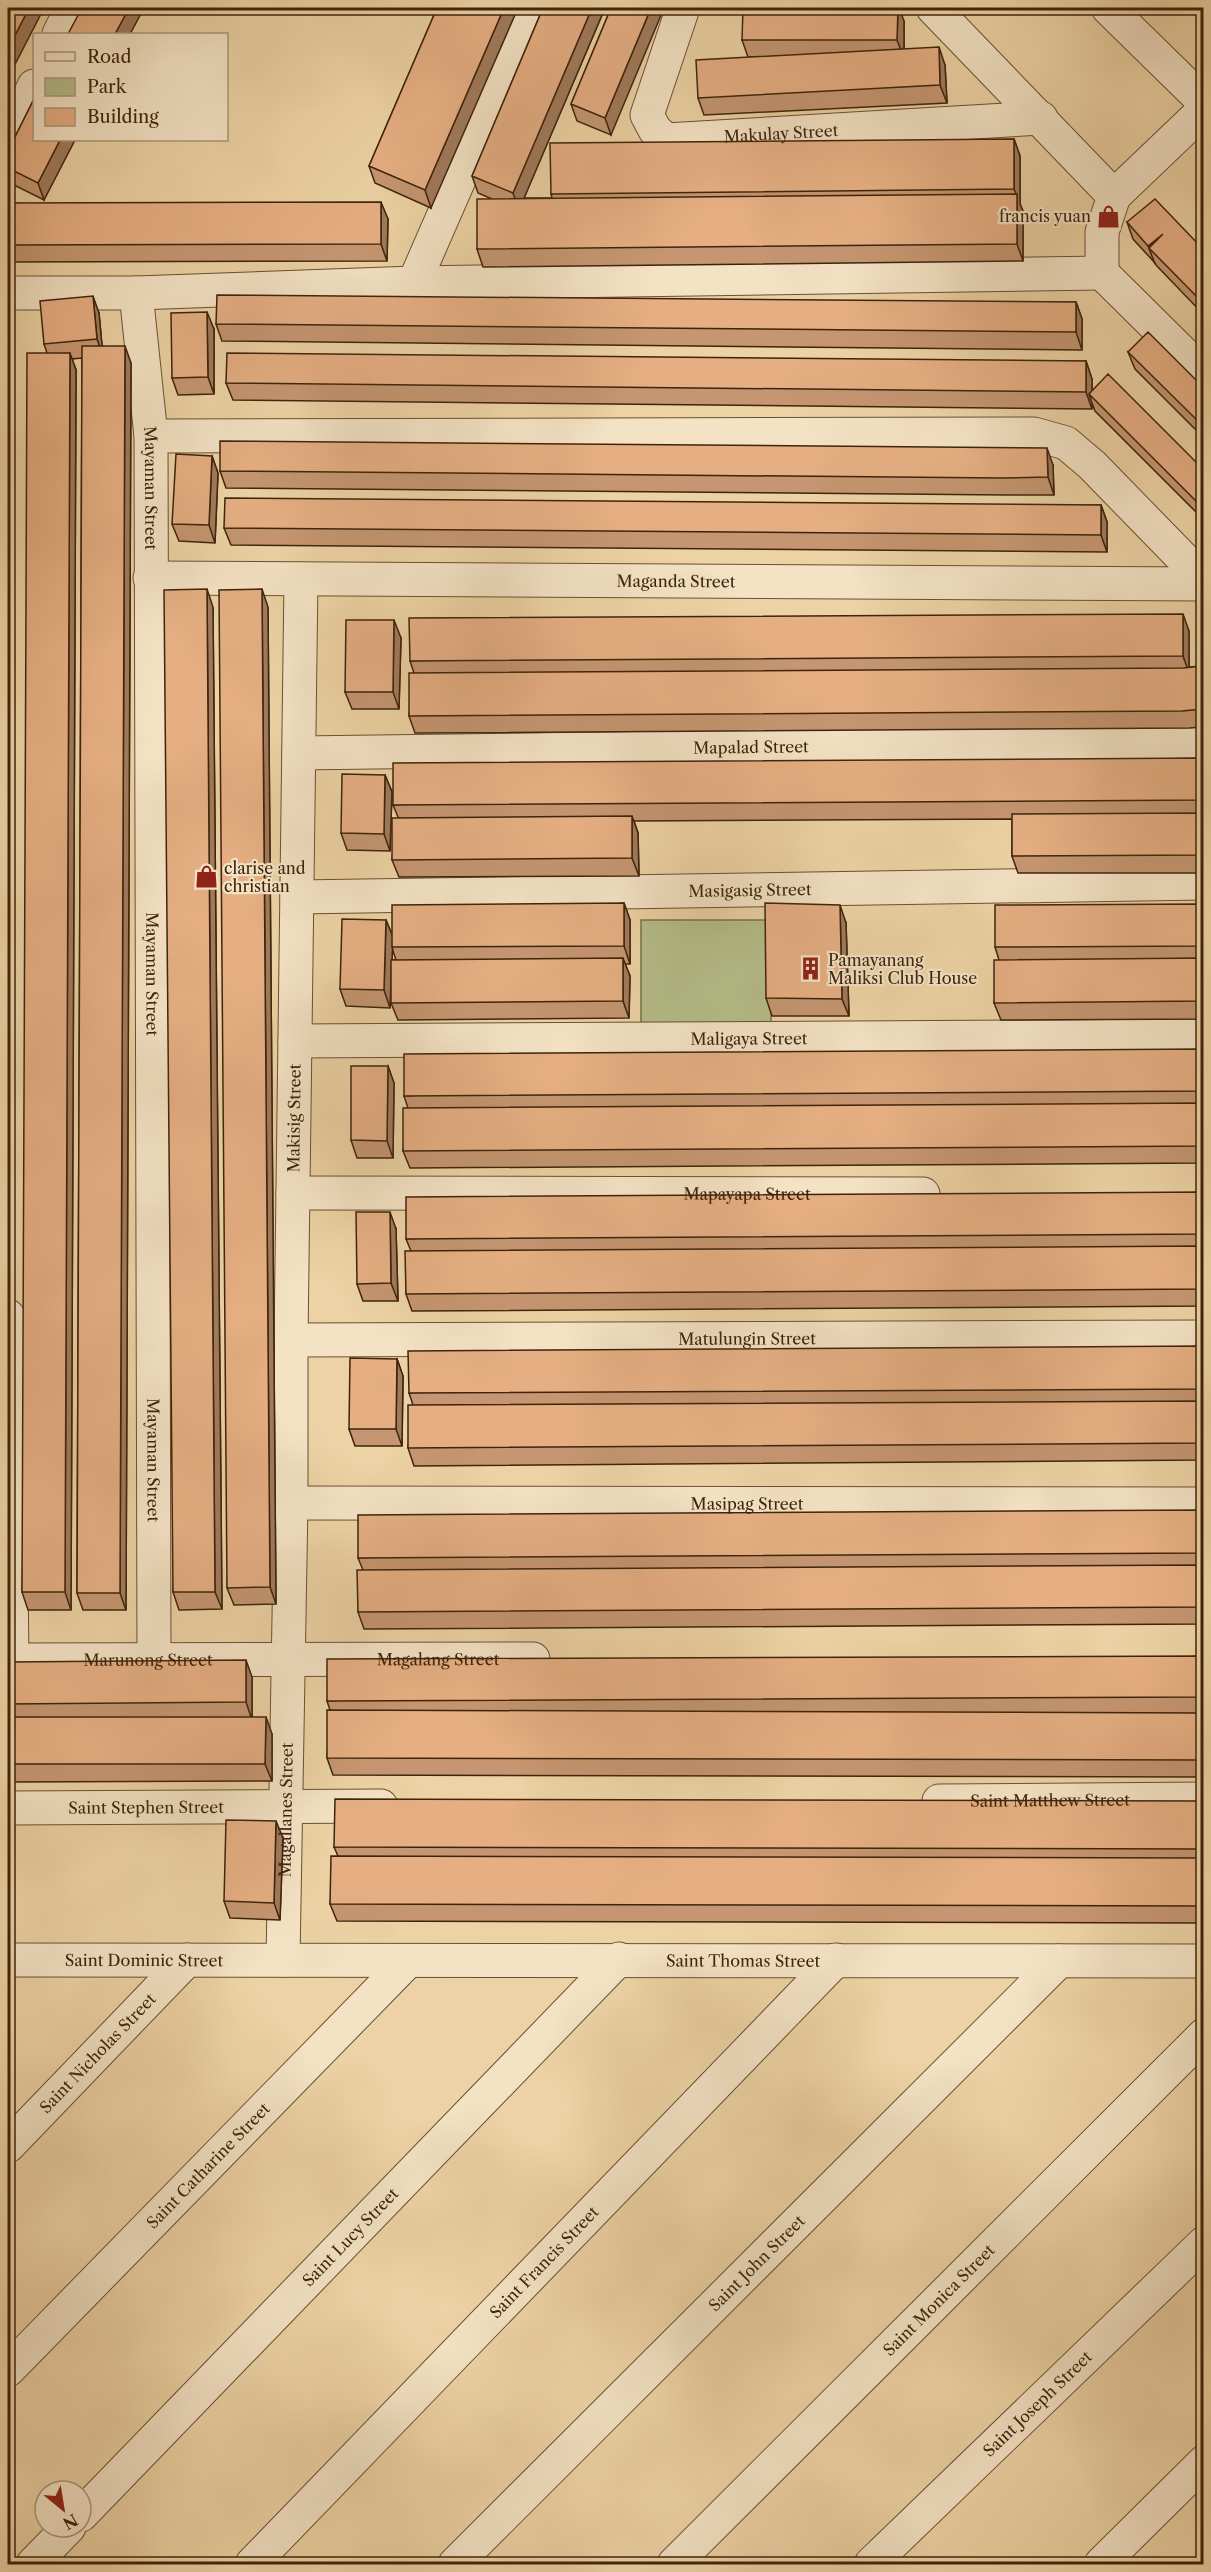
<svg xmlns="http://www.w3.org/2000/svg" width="1211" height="2572" font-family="'Libre Caslon Text',serif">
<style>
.green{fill:#b4bd88;stroke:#79704a;stroke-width:1.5}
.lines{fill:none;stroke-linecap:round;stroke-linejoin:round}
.minor-casing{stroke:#6a5032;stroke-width:35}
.minor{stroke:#f3e2c4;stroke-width:33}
.wall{fill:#c59671;stroke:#3e240c;stroke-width:1.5;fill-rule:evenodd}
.shaded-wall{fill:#a07a5c;stroke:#3e240c;stroke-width:1.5}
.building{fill:#e5ae83;stroke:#3e240c;stroke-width:1.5}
.labels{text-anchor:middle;stroke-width:4.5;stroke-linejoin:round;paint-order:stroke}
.street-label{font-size:16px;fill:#3e240c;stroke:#f3e2c4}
.poi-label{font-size:16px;fill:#3e240c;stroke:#f3e2c4;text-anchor:start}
</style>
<rect width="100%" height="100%" fill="#ecd2a4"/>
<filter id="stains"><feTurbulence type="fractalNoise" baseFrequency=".00333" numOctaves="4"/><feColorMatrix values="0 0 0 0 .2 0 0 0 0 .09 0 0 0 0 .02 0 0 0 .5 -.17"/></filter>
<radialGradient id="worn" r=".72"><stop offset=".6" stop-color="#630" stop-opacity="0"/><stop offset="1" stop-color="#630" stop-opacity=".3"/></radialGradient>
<path class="green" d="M 641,920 L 771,920 L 771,1029 L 641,1031 Z"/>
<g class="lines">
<defs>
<g id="minor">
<path id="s1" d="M 683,8 L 647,115 L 655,130 L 666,140 L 1041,118"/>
<path d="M 933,8 L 1114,196"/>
<path d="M 1108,8 L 1204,102"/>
<path d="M 59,34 L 72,8"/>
<path d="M 8,142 L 34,86"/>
<path d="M 1102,273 L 1102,232 L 1114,196 L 1204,110"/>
<path d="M 1102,273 L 1204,374"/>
<path d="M 414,283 L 534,8"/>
<path d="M 8,293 L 136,293 L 414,283 L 1102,273"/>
<path id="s2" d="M 136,293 L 151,436 L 154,1659"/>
<path d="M 151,436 L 1034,434 L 1066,443 L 1092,465 L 1204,580"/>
<path id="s3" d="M 150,578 L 1204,584"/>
<path id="s4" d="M 299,753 L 1204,741"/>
<path id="s5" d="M 297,897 L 1204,883"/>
<path id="s6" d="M 295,1041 L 1204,1036"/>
<path id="s7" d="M 293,1193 L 923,1194"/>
<path d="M 8,1316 L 12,1660"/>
<path id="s8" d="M 291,1340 L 1204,1337"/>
<path id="s9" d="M 291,1503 L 1204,1504"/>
<path id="s10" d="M 8,1660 L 533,1659"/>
<path id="s11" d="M 939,1801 L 1204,1799"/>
<path id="s12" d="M 8,1808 L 381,1806"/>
<path id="s13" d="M 8,1960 L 1204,1961"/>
<path id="s14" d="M 283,1960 L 291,1503 L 291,1340 L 301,579"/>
<path id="s15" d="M 8,2146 L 187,1960"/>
<path id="s16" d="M 8,2370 L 408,1961"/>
<path id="s17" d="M 81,2515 L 619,1959"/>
<path d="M 33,2564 L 69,2527"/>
<path id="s18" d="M 252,2564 L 836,1960"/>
<path id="s19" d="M 455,2564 L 1059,1961"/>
<path id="s20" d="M 674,2564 L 1204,2035"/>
<path id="s21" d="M 871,2564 L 1204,2243"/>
<path d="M 1101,2564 L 1204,2462"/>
</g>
</defs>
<use href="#minor" class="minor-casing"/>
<use href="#minor" class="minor"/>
</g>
<path class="wall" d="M 437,8 L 431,208 L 375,183 L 369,166 Z
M 543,8 L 605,8 L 524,198 L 552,198 L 551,194 L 1014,139 L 1020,156 L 1020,204 L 1023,211 L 1023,261 L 483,267 L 477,249 L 492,199 L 478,193 L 472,176 Z
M 611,8 L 611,135 L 577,121 L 571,104 Z
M 904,21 L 904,49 L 945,65 L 947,103 L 704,115 L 698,98 L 762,57 L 748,57 L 742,40 Z
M 34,99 L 44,200 L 8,182 L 8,151 Z
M 8,203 L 388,219 L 387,261 L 8,262 Z
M 1127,222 L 1203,249 L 1203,314 L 1156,265 L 1155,263 L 1133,239 Z
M 1076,302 L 1082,319 L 1082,350 L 222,341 L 216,324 Z
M 99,313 L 102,346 L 131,363 L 126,1610 L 83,1610 L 77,1593 L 82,358 L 72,359 L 76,370 L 71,1610 L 28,1610 L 22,1592 L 47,353 L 44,344 Z
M 214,329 L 214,394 L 178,395 L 172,378 Z
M 1128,352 L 1203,387 L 1203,437 L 1135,369 Z
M 1086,361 L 1092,379 L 1092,390 L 1203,469 L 1203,519 L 1095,411 L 1092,403 L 1092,409 L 233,400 L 226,383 Z
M 212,456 L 218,473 L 215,543 L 179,541 L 172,524 Z
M 1053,465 L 1054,495 L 1007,495 L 226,488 L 220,471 Z
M 1101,505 L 1107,522 L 1107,552 L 231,545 L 224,528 Z
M 213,607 L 222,1609 L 179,1610 L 173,1592 Z
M 268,607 L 276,1604 L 234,1605 L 227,1588 Z
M 1189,631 L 1189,667 L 1203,666 L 1203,727 L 1189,728 L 415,733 L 409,716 L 414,673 L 410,661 Z
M 401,638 L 399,709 L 352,709 L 345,692 Z
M 1203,758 L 1203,873 L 1018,873 L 1012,856 L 1012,819 L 634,821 L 638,833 L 639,876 L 399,877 L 392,860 L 398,817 L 393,805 Z
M 385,775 L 392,792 L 390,851 L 347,850 L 341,833 Z
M 624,903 L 630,920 L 630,964 L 625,964 L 630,976 L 629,1018 L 398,1020 L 391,1003 L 391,978 L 390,1008 L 346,1006 L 340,989 L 386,920 L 392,935 ZM 392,948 L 396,960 L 392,960 Z
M 1203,904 L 1203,1019 L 1001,1020 L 994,1003 L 999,960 L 995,947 Z
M 846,923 L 849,1016 L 772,1016 L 766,998 Z
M 1203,1049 L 1203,1163 L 410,1168 L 403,1151 L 408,1108 L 404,1096 Z
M 388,1066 L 394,1083 L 393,1158 L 357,1158 L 351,1140 Z
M 1203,1192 L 1203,1306 L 412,1311 L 406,1294 L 411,1251 L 406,1239 Z
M 396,1229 L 398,1301 L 363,1301 L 357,1284 Z
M 1203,1346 L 1203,1460 L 414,1466 L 408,1448 L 413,1405 L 409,1393 Z
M 397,1359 L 403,1376 L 402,1446 L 355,1446 L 349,1429 Z
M 1203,1510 L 1203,1624 L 364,1629 L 358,1612 L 363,1570 L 358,1558 Z
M 1203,1656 L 1203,1777 L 333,1775 L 327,1758 L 330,1710 L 327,1701 Z
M 8,1662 L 252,1677 L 252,1717 L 272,1734 L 272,1781 L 8,1782 Z
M 1203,1801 L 1203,1923 L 337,1921 L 330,1904 L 338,1856 L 334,1847 Z
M 283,1838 L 280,1920 L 230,1918 L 224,1901 Z"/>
<path class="shaded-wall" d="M 29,8 L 44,8 L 8,78 L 8,49 Z
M 129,8 L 144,8 L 130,34 L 115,34 Z
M 504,8 L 518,8 L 431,208 L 425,190 Z
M 592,8 L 605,8 L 519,210 L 513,193 Z
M 651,8 L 664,8 L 611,135 L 605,118 Z
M 898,8 L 899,8 L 904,21 L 904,58 L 897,40 Z
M 939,47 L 945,65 L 947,103 L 940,85 Z
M 1014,139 L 1020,156 L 1020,204 L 1023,211 L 1023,261 L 1017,244 L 1017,196 L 1014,189 Z
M 60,140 L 75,140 L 44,200 L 38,183 Z
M 381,202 L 388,219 L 387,261 L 381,244 Z
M 1163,234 L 1149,248 L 1155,264 L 1148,246 Z
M 93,296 L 99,313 L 103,356 L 97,339 Z
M 1076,302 L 1082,319 L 1082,350 L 1076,332 Z
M 207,312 L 214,329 L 214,394 L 208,377 Z
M 125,346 L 131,363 L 126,1610 L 120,1593 Z
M 70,353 L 76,370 L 71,1610 L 65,1592 Z
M 1086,361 L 1092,379 L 1092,397 L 1089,394 L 1092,403 L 1092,409 L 1086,392 Z
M 1047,448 L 1053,465 L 1054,495 L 1048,477 Z
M 212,456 L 218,473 L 215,543 L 209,525 Z
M 1101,505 L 1107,522 L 1107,552 L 1101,535 Z
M 207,589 L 213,607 L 222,1609 L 215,1592 Z
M 262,589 L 268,607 L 276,1604 L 270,1587 Z
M 1183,614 L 1189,631 L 1189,673 L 1183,656 Z
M 394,620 L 401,638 L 399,709 L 393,692 Z
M 385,775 L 392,792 L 390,851 L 384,834 Z
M 632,816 L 638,833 L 639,876 L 632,858 Z
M 624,903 L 630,920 L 630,964 L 624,946 Z
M 840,905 L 846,923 L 849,1016 L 842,999 Z
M 386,920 L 393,937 L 390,1008 L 384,990 Z
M 623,958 L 630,976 L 629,1018 L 623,1001 Z
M 388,1066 L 394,1083 L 393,1158 L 387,1141 Z
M 390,1212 L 396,1229 L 398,1301 L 391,1283 Z
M 397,1359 L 403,1376 L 402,1446 L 396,1429 Z
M 246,1660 L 252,1677 L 252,1720 L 246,1702 Z
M 266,1717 L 272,1734 L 272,1781 L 265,1764 Z
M 276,1821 L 283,1838 L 280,1920 L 274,1903 Z"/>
<path class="building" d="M 8,8 L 29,8 L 8,49 Z
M 82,8 L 129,8 L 115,34 L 68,34 Z
M 437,8 L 504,8 L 425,190 L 369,166 Z
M 543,8 L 592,8 L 513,193 L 472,176 Z
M 611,8 L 651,8 L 605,118 L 571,104 Z
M 743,8 L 898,8 L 897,40 L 742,40 Z
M 939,47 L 940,85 L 698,98 L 696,60 Z
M 34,99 L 34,140 L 60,140 L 38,183 L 8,168 L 8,151 Z
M 1014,139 L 1014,189 L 551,194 L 550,143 Z
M 1017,194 L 1017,244 L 477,249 L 477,199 Z
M 1155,199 L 1203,249 L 1203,303 L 1149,248 L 1163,234 L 1148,246 L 1127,222 Z
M 381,202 L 381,244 L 8,245 L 8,203 Z
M 217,295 L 1076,302 L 1076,332 L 216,324 Z
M 93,296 L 97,339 L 44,344 L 40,301 Z
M 207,312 L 208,377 L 172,378 L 171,313 Z
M 1148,332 L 1203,387 L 1203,426 L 1128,352 Z
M 82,346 L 125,346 L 120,1593 L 77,1593 Z
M 27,353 L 70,353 L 65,1592 L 22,1592 Z
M 227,353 L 1086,361 L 1086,392 L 226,383 Z
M 1108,374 L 1203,469 L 1203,508 L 1089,394 Z
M 220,441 L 1047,448 L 1048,477 L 1001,478 L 220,471 Z
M 176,454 L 212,456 L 209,525 L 172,524 Z
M 225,498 L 1101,505 L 1101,535 L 224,528 Z
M 207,589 L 215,1592 L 173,1592 L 164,590 Z
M 262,589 L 270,1587 L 227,1588 L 219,590 Z
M 1183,614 L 1183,656 L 410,661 L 409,618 Z
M 346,620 L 394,620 L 393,692 L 345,692 Z
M 1203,666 L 1203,709 L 1182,711 L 409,716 L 409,673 L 1183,668 Z
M 1203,758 L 1203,800 L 393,805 L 393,763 Z
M 342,774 L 385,775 L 384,834 L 341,833 Z
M 1203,813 L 1203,855 L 1012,856 L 1012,814 Z
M 632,816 L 632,858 L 392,860 L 392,818 Z
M 624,903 L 624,946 L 392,947 L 392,905 Z
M 765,903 L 840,905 L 842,999 L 766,998 Z
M 1203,904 L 1203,946 L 995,947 L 995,905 Z
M 342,919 L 386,920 L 384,990 L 340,989 Z
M 623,958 L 623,1001 L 391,1003 L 391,960 Z
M 1203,958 L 1203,1001 L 994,1003 L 994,960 Z
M 1203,1049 L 1203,1091 L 404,1096 L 404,1054 Z
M 351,1066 L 388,1066 L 387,1141 L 351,1140 Z
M 1203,1103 L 1203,1146 L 403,1151 L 403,1108 Z
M 1203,1192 L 1203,1234 L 406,1239 L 406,1197 Z
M 356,1212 L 390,1212 L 391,1283 L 357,1284 Z
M 1203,1246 L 1203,1289 L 406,1294 L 405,1251 Z
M 1203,1346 L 1203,1389 L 409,1393 L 408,1351 Z
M 350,1358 L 397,1359 L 396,1429 L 349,1429 Z
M 1203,1401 L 1203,1443 L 408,1448 L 408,1405 Z
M 1203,1510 L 1203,1553 L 358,1558 L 358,1515 Z
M 1203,1565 L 1203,1607 L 358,1612 L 357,1570 Z
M 1203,1656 L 1203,1697 L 327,1701 L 327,1659 Z
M 246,1660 L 246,1702 L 8,1704 L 8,1662 Z
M 327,1710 L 1203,1713 L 1203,1760 L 327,1758 Z
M 8,1717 L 266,1717 L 265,1764 L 8,1764 Z
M 335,1799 L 1203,1801 L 1203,1849 L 334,1847 Z
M 226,1820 L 276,1821 L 274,1903 L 224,1901 Z
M 331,1856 L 1203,1858 L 1203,1906 L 330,1904 Z"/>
<defs>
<symbol id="shop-bare" viewBox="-9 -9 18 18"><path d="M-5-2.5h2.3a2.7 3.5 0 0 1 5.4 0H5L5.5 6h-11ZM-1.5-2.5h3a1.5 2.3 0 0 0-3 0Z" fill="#8f2418" stroke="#f3e2c4" stroke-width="2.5" paint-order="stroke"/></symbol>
<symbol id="building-bare" viewBox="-9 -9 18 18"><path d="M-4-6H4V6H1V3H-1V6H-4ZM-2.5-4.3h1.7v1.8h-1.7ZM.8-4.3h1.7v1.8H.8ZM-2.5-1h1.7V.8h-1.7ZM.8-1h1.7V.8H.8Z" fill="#8f2418" stroke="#f3e2c4" stroke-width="2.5" paint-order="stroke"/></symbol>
</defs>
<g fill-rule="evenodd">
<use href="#shop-bare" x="1092" y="200" width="33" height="33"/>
<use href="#shop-bare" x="190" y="860" width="33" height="33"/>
<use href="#building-bare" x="794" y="952" width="33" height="33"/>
</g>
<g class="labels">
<g class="street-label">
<text dy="6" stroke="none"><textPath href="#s1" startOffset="260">Makulay Street</textPath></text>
<text dy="6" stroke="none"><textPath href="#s2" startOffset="196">Mayaman Street</textPath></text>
<text dy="6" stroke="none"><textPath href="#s3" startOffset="526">Maganda Street</textPath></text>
<text dy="6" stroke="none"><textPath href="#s4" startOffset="452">Mapalad Street</textPath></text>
<text dy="6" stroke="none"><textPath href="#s5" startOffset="453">Masigasig Street</textPath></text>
<text dy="6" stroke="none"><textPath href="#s2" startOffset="682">Mayaman Street</textPath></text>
<text dy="6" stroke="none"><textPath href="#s6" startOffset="454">Maligaya Street</textPath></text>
<text dy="6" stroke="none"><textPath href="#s14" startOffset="842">Makisig Street</textPath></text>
<text dy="6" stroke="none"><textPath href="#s7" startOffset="454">Mapayapa Street</textPath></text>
<text dy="6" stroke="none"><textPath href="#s8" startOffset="456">Matulungin Street</textPath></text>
<text dy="6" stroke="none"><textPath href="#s2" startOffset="1168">Mayaman Street</textPath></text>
<text dy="6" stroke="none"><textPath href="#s9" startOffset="456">Masipag Street</textPath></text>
<text dy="6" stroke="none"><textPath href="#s10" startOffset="140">Marunong Street</textPath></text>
<text dy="6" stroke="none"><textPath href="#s10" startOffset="430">Magalang Street</textPath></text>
<text dy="6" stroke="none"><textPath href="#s11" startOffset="111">Saint Matthew Street</textPath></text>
<text dy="6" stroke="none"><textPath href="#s12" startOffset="138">Saint Stephen Street</textPath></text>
<text dy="6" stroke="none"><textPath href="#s14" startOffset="150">Magallanes Street</textPath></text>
<text dy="6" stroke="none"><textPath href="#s13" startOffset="136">Saint Dominic Street</textPath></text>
<text dy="6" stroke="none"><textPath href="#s13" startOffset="735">Saint Thomas Street</textPath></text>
<text dy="6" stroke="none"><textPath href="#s15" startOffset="129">Saint Nicholas Street</textPath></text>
<text dy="6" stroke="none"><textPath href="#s16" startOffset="286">Saint Catharine Street</textPath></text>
<text dy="6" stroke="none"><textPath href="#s17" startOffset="387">Saint Lucy Street</textPath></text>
<text dy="6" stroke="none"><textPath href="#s18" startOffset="420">Saint Francis Street</textPath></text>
<text dy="6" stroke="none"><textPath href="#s19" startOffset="426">Saint John Street</textPath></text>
<text dy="6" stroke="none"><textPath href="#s20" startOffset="374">Saint Monica Street</textPath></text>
<text dy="6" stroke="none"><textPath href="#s21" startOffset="231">Saint Joseph Street</textPath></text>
</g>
<g class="poi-label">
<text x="1091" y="222" text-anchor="end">francis yuan</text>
<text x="224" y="874">clarise and<tspan x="224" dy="18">christian</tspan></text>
<text x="828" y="966">Pamayanang<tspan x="828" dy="18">Maliksi Club House</tspan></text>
</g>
</g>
<rect width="1211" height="2572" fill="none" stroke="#ecd2a4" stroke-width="30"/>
<rect x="9" y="9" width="1193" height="2554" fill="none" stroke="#3e240c" stroke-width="3"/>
<rect x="15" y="15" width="1181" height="2542" fill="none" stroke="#3e240c" stroke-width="1.5"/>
<rect x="33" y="33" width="195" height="108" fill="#f3e2c4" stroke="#ab967a" stroke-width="1.5"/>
<rect x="45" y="52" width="30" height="9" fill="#f3e2c4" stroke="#ab967a" stroke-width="1.5"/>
<text x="87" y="63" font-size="18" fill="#3e240c">Road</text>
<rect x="45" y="78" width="30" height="18" fill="#b4bd88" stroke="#ab967a" stroke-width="1.5"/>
<text x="87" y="93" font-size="18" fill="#3e240c">Park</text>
<rect x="45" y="108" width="30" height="18" fill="#e5ae83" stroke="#ab967a" stroke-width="1.5"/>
<text x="87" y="123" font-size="18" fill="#3e240c">Building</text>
<g transform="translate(63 2509) rotate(150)"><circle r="28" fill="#f3e2c4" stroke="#ab967a" stroke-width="1.5"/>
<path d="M0-4.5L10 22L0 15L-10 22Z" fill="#8f2418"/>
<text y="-9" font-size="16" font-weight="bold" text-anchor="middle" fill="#3e240c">N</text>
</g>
<rect width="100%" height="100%" filter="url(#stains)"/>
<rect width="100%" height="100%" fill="url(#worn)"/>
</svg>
